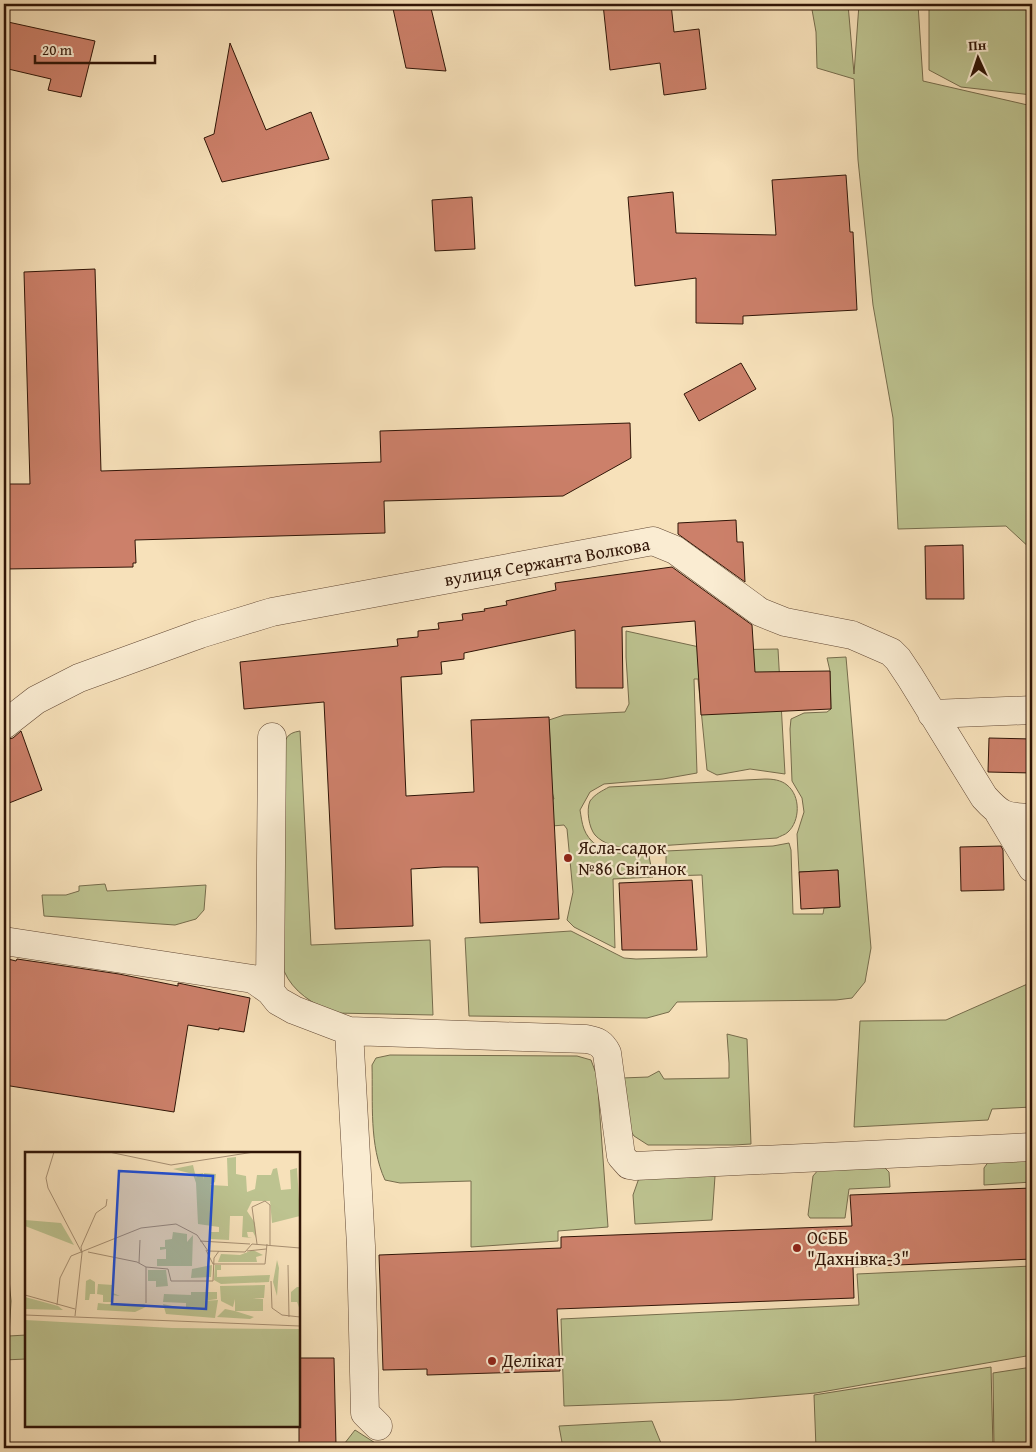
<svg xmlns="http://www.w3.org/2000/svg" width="1036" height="1452" font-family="'Gentium Book Plus',serif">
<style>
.green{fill:#bdc390;stroke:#766c4c}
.building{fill:#cc806a;stroke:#301507}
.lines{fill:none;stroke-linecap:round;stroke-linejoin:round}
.minor-casing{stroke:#624834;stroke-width:29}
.minor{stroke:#faecd2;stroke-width:28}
.poi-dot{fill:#8f2418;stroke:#faecd2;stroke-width:2}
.labels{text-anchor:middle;stroke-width:4.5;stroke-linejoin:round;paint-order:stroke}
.street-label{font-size:18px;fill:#301507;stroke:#faecd2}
.poi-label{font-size:18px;fill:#301507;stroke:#faecd2;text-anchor:start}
.inset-road{fill:none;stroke:#a78f72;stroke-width:1}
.view{fill:#1d4ed8;fill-opacity:0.15;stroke:#1d4ed8;stroke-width:2.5}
.inset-edge{fill:none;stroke:#301507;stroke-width:2.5}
</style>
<rect width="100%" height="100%" fill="#f7e1ba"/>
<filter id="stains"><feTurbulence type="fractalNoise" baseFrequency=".004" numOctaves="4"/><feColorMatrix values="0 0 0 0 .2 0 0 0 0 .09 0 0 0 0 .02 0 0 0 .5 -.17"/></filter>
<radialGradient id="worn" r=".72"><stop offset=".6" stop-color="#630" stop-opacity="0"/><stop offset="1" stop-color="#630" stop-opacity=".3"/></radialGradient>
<path class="green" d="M 811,4 L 848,4 L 854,74 L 859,4 L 918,4 L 923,81 L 1032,106 L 1032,550 L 1006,526 L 898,529 L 893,418 L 873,305 L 858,160 L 854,79 L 817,68 L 816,32 Z
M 929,4 L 1032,4 L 1032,95 L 961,87 L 929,70 Z
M 626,631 L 713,650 L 778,649 L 785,774 L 750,769 L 717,775 L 707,770 L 698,679 L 694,679 L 697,773 L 663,779 L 604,784 L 590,792 L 580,810 C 581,816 582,824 584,829 C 594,855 626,854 649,856 L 653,877 L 613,879 L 615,948 L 574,927 L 567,920 L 573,892 L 567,829 L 564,825 L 552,826 L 495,802 L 554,799 L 552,792 L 549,720 L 564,715 L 625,712 L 629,704 L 626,657 Z
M 846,657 L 871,948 L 865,982 L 852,998 L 836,1000 L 677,1002 L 669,1012 L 647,1018 L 469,1016 L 465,938 L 571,931 L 624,958 L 636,959 L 707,957 L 702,875 L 666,876 L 666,851 L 773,846 L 789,843 L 791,850 L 793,914 L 823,914 L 824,908 L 840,907 L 838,870 L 799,872 L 797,834 L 804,812 L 802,798 L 792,781 L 790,729 L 791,719 L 804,713 L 827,712 L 831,709 L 830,671 L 827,658 Z
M 300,731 L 311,945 L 430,940 L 433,1015 L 334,1013 C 313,1004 293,992 284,971 L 281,751 C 286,739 286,733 300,731 Z
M 765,779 C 773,779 781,780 787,785 C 801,796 800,821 788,832 C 785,835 780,836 777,838 L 628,848 C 617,847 603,844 595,835 C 589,828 586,810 590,801 C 595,794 602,791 609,787 Z
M 105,884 L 107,891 L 206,885 L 204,910 L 196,919 L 175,925 L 44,916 L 42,895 L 66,895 L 79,891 L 79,886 Z
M 1032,982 L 1032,1107 L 992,1109 L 988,1120 L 854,1127 L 860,1021 L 946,1020 Z
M 727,1034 L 747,1039 L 751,1144 L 734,1145 L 648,1145 L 634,1136 L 626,1124 L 622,1078 L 648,1077 L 659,1071 L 664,1079 L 729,1078 L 729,1063 Z
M 390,1055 L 577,1056 L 591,1060 L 597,1076 L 608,1227 L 558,1231 L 558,1241 L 471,1247 L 471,1181 L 400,1183 L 385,1180 C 369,1145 373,1103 372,1065 L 376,1058 Z
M 1032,1158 L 1032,1182 L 984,1185 L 984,1168 L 989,1161 Z
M 882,1165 L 889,1172 L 890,1187 L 849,1189 L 845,1218 L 810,1218 L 808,1215 L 813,1176 L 819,1169 Z
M 715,1176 L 712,1220 L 635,1224 L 633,1195 L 639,1178 Z
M 4,1248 L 7,1256 L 11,1301 L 9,1336 L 26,1335 L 26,1359 L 4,1360 Z
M 1032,1266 L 1032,1355 L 816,1393 L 732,1400 L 564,1406 L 561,1319 L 859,1305 L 857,1274 Z
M 991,1367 L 993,1448 L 816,1448 L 814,1395 Z
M 1032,1367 L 1032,1448 L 994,1448 L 993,1373 Z
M 652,1421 L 663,1448 L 563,1448 L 559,1426 Z
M 355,1430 L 383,1448 L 341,1448 Z"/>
<path class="building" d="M 392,4 L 430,4 L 446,71 L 406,68 Z
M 603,4 L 671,4 L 674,32 L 699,29 L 706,89 L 664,95 L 660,63 L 610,70 Z
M 8,22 L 95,41 L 81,97 L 48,90 L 51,79 L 4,68 L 4,41 Z
M 230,43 L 266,130 L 311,112 L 329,159 L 222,182 L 204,138 L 214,134 Z
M 846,175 L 850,232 L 853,232 L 857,310 L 743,316 L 743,324 L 696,323 L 696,278 L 635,286 L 628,197 L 673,192 L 676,233 L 776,235 L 772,180 Z
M 472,197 L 475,249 L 435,251 L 432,200 Z
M 95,269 L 101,471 L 381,462 L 380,431 L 630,423 L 631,458 L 563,496 L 384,501 L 385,533 L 135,540 L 136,563 L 133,563 L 133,567 L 6,569 L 4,484 L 30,484 L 24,272 Z
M 741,363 L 756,389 L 699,421 L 684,394 Z
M 736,520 L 737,542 L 743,542 L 745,582 L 678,534 L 678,523 Z
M 963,545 L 964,599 L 926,599 L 925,546 Z
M 672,567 L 752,625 L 755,672 L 830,671 L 831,709 L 701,715 L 695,621 L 622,627 L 623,688 L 576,688 L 575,630 L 464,653 L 464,659 L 441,662 L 442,674 L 401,677 L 406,796 L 474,792 L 471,720 L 549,717 L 559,919 L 480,923 L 478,867 L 443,867 L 411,869 L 413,926 L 335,929 L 324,702 L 244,709 L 240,662 L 398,646 L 397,639 L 418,637 L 418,631 L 439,629 L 438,623 L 463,620 L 462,614 L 485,611 L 484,609 L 507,605 L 506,601 L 556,590 L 555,583 Z
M 21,731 L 42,790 L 4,805 L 4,740 L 13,738 Z
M 989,738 L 1032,739 L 1032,773 L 988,772 Z
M 1001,846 L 1003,850 L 1004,890 L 961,891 L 960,847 Z
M 838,870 L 840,907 L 801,909 L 799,872 Z
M 692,880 L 697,950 L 622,950 L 619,883 Z
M 4,958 L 16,961 L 17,959 L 119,974 L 178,986 L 178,983 L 250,998 L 244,1032 L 219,1028 L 219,1030 L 188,1025 L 174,1112 L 4,1085 Z
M 1032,1188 L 1032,1259 L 853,1267 L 854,1298 L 557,1309 L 560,1371 L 427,1375 L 427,1369 L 383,1370 L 379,1255 L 561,1248 L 561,1237 L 852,1226 L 850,1195 Z
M 299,1358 L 334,1358 L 336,1445 L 299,1445 Z"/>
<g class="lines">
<defs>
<path id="minor" d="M 932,714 L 1032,710
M 4,725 L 36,700 L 79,678 L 200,634 L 272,612 L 653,541 L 675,550 L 760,612 L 785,622 L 852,635 L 891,652 L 898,659 L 910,677 L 984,797 C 1001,816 1005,817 1032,818
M 999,813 L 1032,868
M 4,941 L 253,979 L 270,991 L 278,1001 L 294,1010 L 349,1031 L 586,1039 C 597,1041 602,1043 607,1053 L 621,1156 L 629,1165 L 635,1166 L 1032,1147
M 270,991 L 272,737
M 349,1031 L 361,1246 L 365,1413 L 378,1426"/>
</defs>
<use href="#minor" class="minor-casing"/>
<use href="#minor" class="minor"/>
</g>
<g class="poi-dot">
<circle cx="568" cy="858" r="5"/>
<circle cx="797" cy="1248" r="5"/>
<circle cx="492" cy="1361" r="5"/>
</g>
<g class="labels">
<g class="street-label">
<text transform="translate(547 562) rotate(-10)" y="6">вулиця Сержанта Волкова</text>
</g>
<g class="poi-label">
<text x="578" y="854">Ясла-садок<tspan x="578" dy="21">№86 Світанок</tspan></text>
<text x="807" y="1244">ОСББ<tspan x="807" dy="21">"Дахнівка-3"</tspan></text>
<text x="502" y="1367">Делікат</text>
</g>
</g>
<g transform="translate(25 1152)">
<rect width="275" height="275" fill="#f7e1ba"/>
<path d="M 211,5 L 211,22 L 221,24 L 222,40 L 230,37 L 232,23 L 246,23 L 248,17 L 252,16 L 256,38 L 266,37 L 265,18 L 272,16 L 275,64 L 247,71 L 245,49 L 227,49 L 222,59 L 230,71 L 231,86 L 228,80 L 222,80 L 223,85 L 227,86 L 217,85 L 218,64 L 205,64 L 204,88 L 185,87 L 185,80 L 194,80 L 194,75 L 173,72 L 171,31 L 168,22 L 148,17 L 168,13 L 171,26 L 172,22 L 178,21 L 178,28 L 179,21 L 191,22 L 190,30 L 185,33 L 203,34 L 202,6 ZM 0,68 L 36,71 L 49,93 L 0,74 ZM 148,80 L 162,82 L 162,90 L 168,83 L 167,114 L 132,114 L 132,107 L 141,107 L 141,97 L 135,98 L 135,95 L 140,95 L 140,88 L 147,87 ZM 228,98 L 238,103 L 231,105 L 232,110 L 193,110 L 196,102 L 215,103 ZM 252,108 L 254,116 L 252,144 L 248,130 ZM 187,113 L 186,125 L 166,126 L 167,117 ZM 190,113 L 196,113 L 196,118 L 192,118 L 192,125 L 245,123 L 244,130 L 196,132 L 189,128 ZM 123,118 L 141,118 L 143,134 L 131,135 L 131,129 L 123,129 ZM 65,127 L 70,130 L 70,142 L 65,142 L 64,148 L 60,148 L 61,129 ZM 73,132 L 88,133 L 88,141 L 95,144 L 87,143 L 86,150 L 78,150 L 78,143 L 72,142 ZM 240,133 L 239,146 L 227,146 L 238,147 L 238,159 L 210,159 L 229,165 L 225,167 L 192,165 L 200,157 L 210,159 L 210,147 L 208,155 L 196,149 L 195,134 ZM 272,135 L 275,135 L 275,158 L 272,150 L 266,150 L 266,140 ZM 166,140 L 192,140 L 192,147 L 178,149 L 193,148 L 190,166 L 141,162 L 138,152 L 161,157 L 161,151 L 138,150 L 139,142 L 166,143 ZM 0,145 L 33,154 L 38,158 L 0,157 ZM 81,152 L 119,152 L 123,154 L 110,160 L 72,158 L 73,151 ZM 0,168 L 147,176 L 275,177 L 275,275 L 0,275 Z" fill="#bdc390"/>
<path class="inset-road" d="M 29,0 L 21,26 L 23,36 L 57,101 L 50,164M 84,0 L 146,13 L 229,0M 175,89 L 225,92M 232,92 L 227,55 L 240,49 L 245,53 L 245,93M 181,98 L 188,112M 222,99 L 241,97M 63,100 L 112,110 L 121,115 L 143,117 L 146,129 L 188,129 L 189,106 L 194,99M 57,101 L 56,95 L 71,61 L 81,54 L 82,47M 114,111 L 115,88M 188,112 L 240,112 L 242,92M 263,113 L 264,165M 121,115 L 121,151M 246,129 L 247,156 L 257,163 L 275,165M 0,143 L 50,157M 32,153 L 35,126 L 46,104 L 116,76 L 151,72 L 172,83 L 183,99 L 220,100 L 227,92 L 275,96M 0,163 L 275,174"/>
<path class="view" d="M 94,19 L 188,24 L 181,157 L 87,152 Z"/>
<rect width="275" height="275" class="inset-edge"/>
</g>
<rect width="1036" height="1452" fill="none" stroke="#f7e1ba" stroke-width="20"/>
<rect x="5" y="5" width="1026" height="1442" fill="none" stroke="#301507" stroke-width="2.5"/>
<rect x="10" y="10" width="1016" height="1432" fill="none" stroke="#301507"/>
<g transform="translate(978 58) rotate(357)" stroke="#faecd2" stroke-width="4" paint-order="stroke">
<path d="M0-4L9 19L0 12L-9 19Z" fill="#301507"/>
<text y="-8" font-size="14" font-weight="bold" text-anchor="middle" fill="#301507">Пн</text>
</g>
<path d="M35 55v8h120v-8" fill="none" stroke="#301507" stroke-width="2.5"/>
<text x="42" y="55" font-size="15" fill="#301507" stroke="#faecd2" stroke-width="4" paint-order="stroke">20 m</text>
<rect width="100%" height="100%" filter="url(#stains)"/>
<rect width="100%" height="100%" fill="url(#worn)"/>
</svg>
